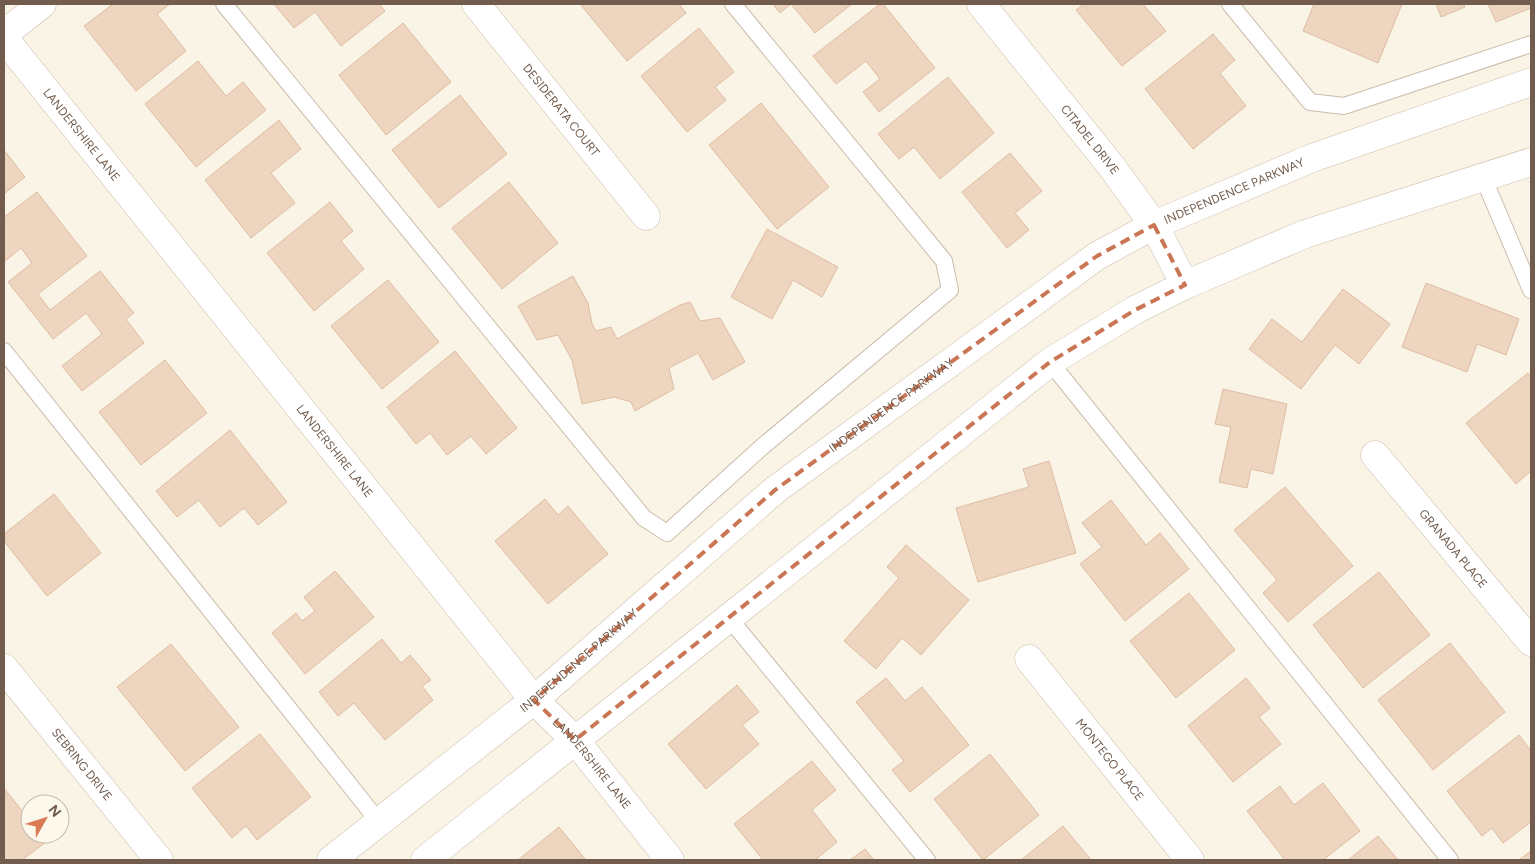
<svg xmlns="http://www.w3.org/2000/svg" width="1535" height="864" font-family="Figtree,sans-serif">
<style>
.building{fill:#edd5c0;stroke:#debda2}
.lines{fill:none;stroke-linecap:round;stroke-linejoin:round}
.lane-casing{stroke:#cbbcad;stroke-width:18}
.street-casing{stroke:#cbbcad;stroke-width:29}
.secondary-casing{stroke:#cdbdab;stroke-width:29}
.lane{stroke:#fff;stroke-width:16}
.street{stroke:#fff;stroke-width:28}
.secondary{stroke:#fff;stroke-width:28}
.marked{fill:none;stroke:#ca7654;stroke-width:4;stroke-dasharray:10 6;stroke-linejoin:round}
.labels{text-anchor:middle;stroke-width:4.5;stroke-linejoin:round;paint-order:stroke}
.street-label{font-size:12px;fill:#715c4d;stroke:#fdf8ec}
</style>
<rect width="100%" height="100%" fill="#faf4e6"/>
<path class="building" d="M 113,4 L 170,4 L 157,14 L 186,51 L 136,91 L 84,26 Z
M 274,4 L 379,4 L 385,11 L 341,46 L 315,12 L 294,28 Z
M 580,4 L 679,4 L 686,13 L 627,61 Z
M 773,4 L 852,4 L 815,33 L 791,4 L 780,13 Z
M 880,4 L 883,4 L 935,68 L 879,112 L 863,92 L 880,79 L 866,61 L 836,84 L 813,56 Z
M 1084,4 L 1143,4 L 1166,31 L 1122,66 L 1076,10 Z
M 1314,4 L 1402,4 L 1378,63 L 1303,31 Z
M 1436,4 L 1464,4 L 1465,7 L 1441,17 Z
M 1488,4 L 1531,4 L 1531,8 L 1496,22 Z
M 403,23 L 451,82 L 386,135 L 339,75 Z
M 699,28 L 734,72 L 715,87 L 726,100 L 687,132 L 641,76 Z
M 1213,34 L 1235,60 L 1220,73 L 1246,106 L 1193,149 L 1145,89 Z
M 198,61 L 226,96 L 243,82 L 266,110 L 196,167 L 145,104 Z
M 948,77 L 994,133 L 940,179 L 914,147 L 899,159 L 878,134 Z
M 460,95 L 507,154 L 439,208 L 392,150 Z
M 761,103 L 829,187 L 777,229 L 709,145 Z
M 279,120 L 301,149 L 271,173 L 295,203 L 251,238 L 205,180 Z
M 4,150 L 25,177 L 4,194 Z
M 1010,153 L 1042,191 L 1015,213 L 1029,230 L 1007,248 L 962,192 Z
M 509,182 L 558,243 L 502,289 L 452,228 Z
M 37,192 L 87,256 L 38,294 L 50,310 L 100,271 L 134,313 L 126,319 L 144,343 L 82,391 L 62,366 L 102,334 L 86,313 L 53,339 L 8,282 L 32,263 L 21,248 L 4,262 L 4,217 Z
M 330,202 L 353,231 L 341,241 L 364,269 L 314,311 L 267,253 Z
M 767,229 L 838,267 L 822,297 L 793,280 L 772,319 L 731,297 Z
M 573,276 L 588,303 L 592,324 L 596,331 L 611,327 L 617,339 L 680,305 L 690,302 L 700,321 L 720,318 L 745,362 L 713,380 L 698,353 L 669,368 L 674,389 L 635,411 L 631,402 L 614,397 L 582,404 L 572,360 L 558,335 L 537,340 L 518,306 Z
M 388,280 L 439,342 L 382,389 L 331,326 Z
M 1426,283 L 1519,319 L 1506,355 L 1477,344 L 1467,372 L 1402,347 Z
M 1343,289 L 1390,324 L 1359,364 L 1335,345 L 1301,389 L 1249,349 L 1272,319 L 1302,342 Z
M 455,351 L 517,428 L 486,454 L 471,436 L 447,455 L 430,433 L 416,444 L 387,407 Z
M 165,360 L 207,413 L 141,465 L 99,412 Z
M 1528,373 L 1531,377 L 1531,471 L 1516,484 L 1466,423 Z
M 1223,389 L 1287,404 L 1273,474 L 1251,469 L 1247,488 L 1219,482 L 1231,427 L 1215,424 Z
M 230,430 L 287,502 L 258,525 L 244,508 L 220,527 L 199,500 L 177,517 L 156,491 Z
M 1049,461 L 1076,553 L 978,582 L 956,508 L 1029,487 L 1023,469 Z
M 1285,487 L 1353,566 L 1288,622 L 1263,593 L 1277,580 L 1234,530 Z
M 54,494 L 101,553 L 47,596 L 4,541 L 4,534 Z
M 545,499 L 558,515 L 568,506 L 608,554 L 548,604 L 495,541 Z
M 1111,500 L 1146,545 L 1160,533 L 1189,569 L 1125,621 L 1080,564 L 1102,547 L 1082,523 Z
M 906,545 L 969,600 L 921,655 L 902,638 L 876,669 L 844,641 L 899,578 L 887,567 Z
M 335,571 L 374,617 L 305,674 L 272,633 L 296,613 L 302,621 L 315,611 L 304,597 Z
M 1379,572 L 1430,635 L 1363,688 L 1313,625 Z
M 1189,593 L 1235,650 L 1176,698 L 1130,641 Z
M 382,639 L 401,663 L 410,655 L 431,680 L 422,686 L 433,700 L 385,740 L 354,703 L 338,716 L 319,692 Z
M 1450,643 L 1505,712 L 1433,770 L 1378,700 Z
M 171,644 L 239,727 L 185,771 L 117,687 Z
M 886,678 L 905,701 L 922,687 L 969,745 L 910,792 L 892,770 L 904,761 L 856,702 Z
M 1246,678 L 1270,708 L 1259,717 L 1281,744 L 1233,782 L 1188,726 Z
M 737,685 L 759,712 L 742,725 L 759,744 L 706,789 L 668,744 Z
M 260,734 L 311,797 L 257,840 L 246,826 L 232,838 L 192,788 Z
M 1519,735 L 1531,751 L 1531,822 L 1503,843 L 1492,828 L 1482,836 L 1447,791 Z
M 990,754 L 1039,815 L 983,860 L 934,799 Z
M 812,761 L 836,790 L 812,810 L 837,842 L 815,860 L 763,860 L 734,824 Z
M 1323,783 L 1360,831 L 1323,860 L 1285,860 L 1247,811 L 1280,786 L 1294,805 Z
M 4,788 L 30,821 L 30,834 L 40,834 L 46,842 L 22,860 L 4,860 Z
M 1063,826 L 1091,860 L 1021,860 Z
M 559,827 L 586,860 L 518,860 Z
M 1378,836 L 1398,860 L 1348,860 Z
M 865,849 L 874,860 L 850,860 Z
M 1531,851 L 1531,860 L 1519,860 Z"/>
<g class="lines">
<defs>
<path id="lane" d="M 224,4 L 644,518 L 667,533 L 763,446 L 950,290 L 944,261 L 733,4
M 1230,4 L 1310,102 L 1344,106 L 1531,44
M 1483,177 L 1531,290
M 4,351 L 379,822
M 1050,362 L 1450,860
M 729,618 L 927,860"/>
<g id="street">
<path id="s1" d="M 476,4 L 646,216"/>
<path id="s2" d="M 981,4 L 1112,167 L 1154,225 L 1185,285"/>
<path d="M 4,34 L 42,4"/>
<path id="s3" d="M 4,38 L 534,700 L 575,740 L 670,860"/>
<path id="s4" d="M 1375,455 L 1531,642"/>
<path id="s5" d="M 1029,659 L 1190,860"/>
<path id="s6" d="M 4,668 L 159,860"/>
</g>
<g id="secondary">
<path id="s7" d="M 331,860 L 534,700 L 775,490 L 1097,256 L 1154,225 L 1312,158 L 1531,82"/>
<path d="M 425,860 L 1050,362 L 1135,310 L 1185,285 L 1305,234 L 1531,162"/>
</g>
</defs>
<use href="#lane" class="lane-casing"/>
<use href="#street" class="street-casing"/>
<use href="#secondary" class="secondary-casing"/>
<use href="#lane" class="lane"/>
<use href="#street" class="street"/>
<use href="#secondary" class="secondary"/>
</g>
<path class="marked" d="M 1154,225 L 1185,285 L 1135,310 L 1050,362 L 575,740 L 534,700 L 775,490 L 1097,256 Z"/>
<g class="labels">
<g class="street-label">
<text dy="4" stroke="none"><textPath href="#s1" startOffset="136">DESIDERATA COURT</textPath></text>
<text dy="4" stroke="none"><textPath href="#s3" startOffset="124">LANDERSHIRE LANE</textPath></text>
<text dy="4" stroke="none"><textPath href="#s2" startOffset="174">CITADEL DRIVE</textPath></text>
<text dy="4" stroke="none"><textPath href="#s7" startOffset="1128">INDEPENDENCE PARKWAY</textPath></text>
<text dy="4" stroke="none"><textPath href="#s7" startOffset="722">INDEPENDENCE PARKWAY</textPath></text>
<text dy="4" stroke="none"><textPath href="#s3" startOffset="529">LANDERSHIRE LANE</textPath></text>
<text dy="4" stroke="none"><textPath href="#s4" startOffset="122">GRANADA PLACE</textPath></text>
<text dy="4" stroke="none"><textPath href="#s7" startOffset="318">INDEPENDENCE PARKWAY</textPath></text>
<text dy="4" stroke="none"><textPath href="#s5" startOffset="129">MONTEGO PLACE</textPath></text>
<text dy="4" stroke="none"><textPath href="#s6" startOffset="124">SEBRING DRIVE</textPath></text>
<text dy="4" stroke="none"><textPath href="#s3" startOffset="934">LANDERSHIRE LANE</textPath></text>
</g>
</g>
<rect width="1535" height="864" fill="none" stroke="#715c4d" stroke-width="10"/>
<g transform="translate(45 819) rotate(51)"><circle r="24" fill="#fdf8ec" stroke="#c5baac"/>
<path d="M0-4L9 19L0 12L-9 19Z" fill="#da7b55"/>
<text y="-8" font-size="14" font-weight="bold" text-anchor="middle" fill="#715c4d">N</text>
</g>
</svg>
